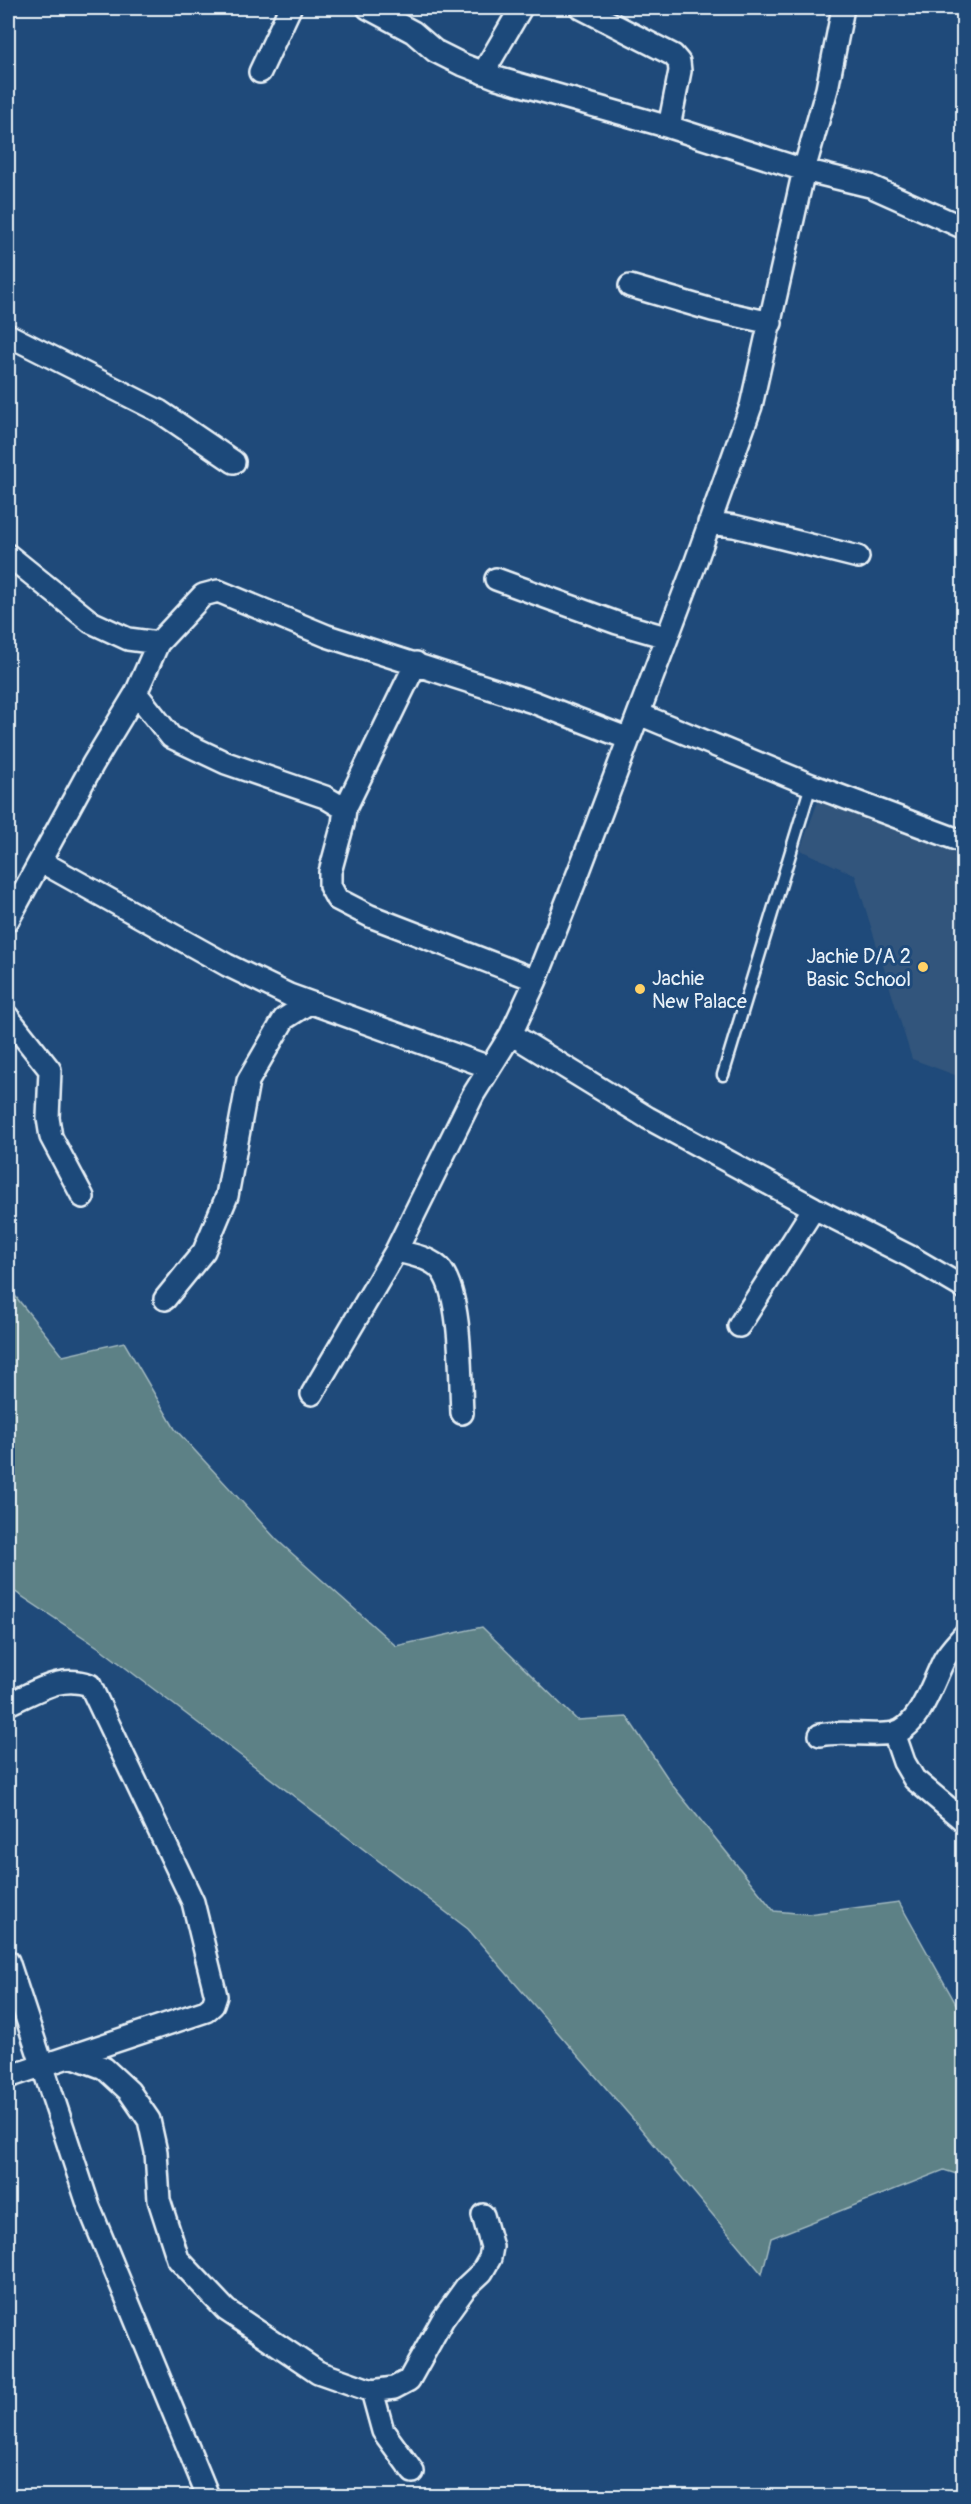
<svg xmlns="http://www.w3.org/2000/svg" width="971" height="2504" font-family="Pangolin,sans-serif">
<style>
.built{fill:#32557b}
.green{fill:#5d8186;stroke:#a2b9bf;stroke-width:1.5}
.lines{fill:none;stroke-linecap:round;stroke-linejoin:round}
.service-casing{stroke:#e8f1f8;stroke-width:15}
.minor-casing{stroke:#e8f1f8;stroke-width:26}
.service{stroke:#1f4a7a;stroke-width:10}
.minor{stroke:#1f4a7a;stroke-width:21}
.poi-dot{fill:#ffd166;stroke:#1f4a7a;stroke-width:2}
.labels{text-anchor:middle;stroke-width:6;stroke-linejoin:round;paint-order:stroke}
.poi-label{font-size:20px;fill:#e8f1f8;stroke:#1f4a7a;text-anchor:end}
</style>
<rect width="100%" height="100%" fill="#1f4a7a"/>
<filter id="ink" filterUnits="userSpaceOnUse"><feTurbulence type="fractalNoise" baseFrequency=".0167" numOctaves="2"/><feDisplacementMap in="SourceGraphic" scale="12" xChannelSelector="R" yChannelSelector="G"/><feConvolveMatrix kernelMatrix="1 2 1 2 8 2 1 2 1" color-interpolation-filters="sRGB"/></filter>
<g filter="url(#ink)">
<path class="built" d="M 819,799 L 963,856 L 963,1078 L 912,1059 L 855,875 L 800,850 Z"/>
<path class="green" d="M 8,1287 L 63,1356 L 124,1342 L 175,1429 L 277,1540 L 396,1646 L 482,1627 L 577,1720 L 627,1717 L 673,1786 L 774,1911 L 808,1914 L 899,1902 L 960,2011 L 963,2013 L 963,2176 L 944,2170 L 771,2238 L 762,2274 L 632,2118 L 468,1929 L 101,1649 L 8,1587 Z"/>
<g class="lines">
<defs>
<path id="service" d="M 723,1075 L 811,785"/>
<path id="minor" d="M 368,8 L 413,32 L 435,51 L 461,64 L 497,78 L 669,127 L 804,170 L 870,186 L 964,228
M 581,8 L 673,55 L 679,62 L 680,71 L 669,127
M 260,72 L 290,8
M 483,73 L 521,8
M 630,286 L 712,310 L 771,323
M 8,335 L 159,411 L 234,462
M 709,523 L 734,526 L 858,557
M 8,555 L 91,622 L 128,639 L 158,643
M 496,579 L 617,623 L 666,637
M 136,693 L 171,737 L 226,763 L 325,797 L 345,809 L 343,824 L 330,872 L 330,886 L 337,899 L 370,916 L 536,980
M 639,714 L 811,785 L 964,842
M 345,809 L 416,663
M 40,861 L 227,965 L 289,995 L 489,1067
M 8,920 L 93,764 L 136,693 L 158,643 L 203,595 L 218,591 L 327,636 L 533,702 L 629,739
M 8,1017 L 50,1070 L 48,1118 L 51,1137 L 83,1197
M 511,1034 L 648,1118 L 814,1208 L 911,1257 L 964,1288
M 396,1251 C 410,1254 433,1258 442,1271 C 462,1298 460,1378 462,1413
M 165,1299 L 204,1251 L 227,1196 L 248,1081 L 284,1019 L 309,1003
M 739,1326 L 814,1208
M 312,1394 L 396,1251 L 473,1095 L 511,1034 L 536,980 L 579,871 L 695,564 L 751,406 L 804,170 L 827,89 L 843,8
M 8,1704 C 36,1692 60,1674 90,1685 L 193,1902 L 216,1996 L 213,2005 L 206,2011 L 8,2077
M 894,1733 L 904,1762 L 914,1779 L 964,1821
M 820,1735 C 844,1730 869,1737 893,1733 C 919,1729 933,1681 944,1660 C 949,1651 957,1643 964,1635
M 8,1961 L 89,2207 L 208,2496
M 71,2056 L 104,2068 L 129,2091 L 149,2120 L 156,2152 L 159,2200 L 178,2259 L 226,2310 L 318,2372 L 372,2391 L 394,2388 L 409,2380 L 443,2319 L 466,2287 L 482,2272 L 490,2258 L 492,2247 L 483,2215
M 372,2391 L 383,2431 L 413,2472"/>
</defs>
<use href="#service" class="service-casing"/>
<use href="#minor" class="minor-casing"/>
<use href="#service" class="service"/>
<use href="#minor" class="minor"/>
</g>
</g>
<g class="poi-dot">
<circle cx="923" cy="967" r="6"/>
<circle cx="640" cy="989" r="6"/>
</g>
<g class="labels">
<g class="poi-label">
<text x="911" y="963">Jachie D/A 2<tspan x="911" dy="23">Basic School</tspan></text>
<text x="652" y="985" text-anchor="start">Jachie<tspan x="652" dy="23">New Palace</tspan></text>
</g>
</g>
<rect width="971" height="2504" fill="none" stroke="#1f4a7a" stroke-width="30"/>
<rect x="15" y="15" width="941" height="2474" fill="none" stroke="#e8f1f8" stroke-width="2" filter="url(#ink)"/>
</svg>
